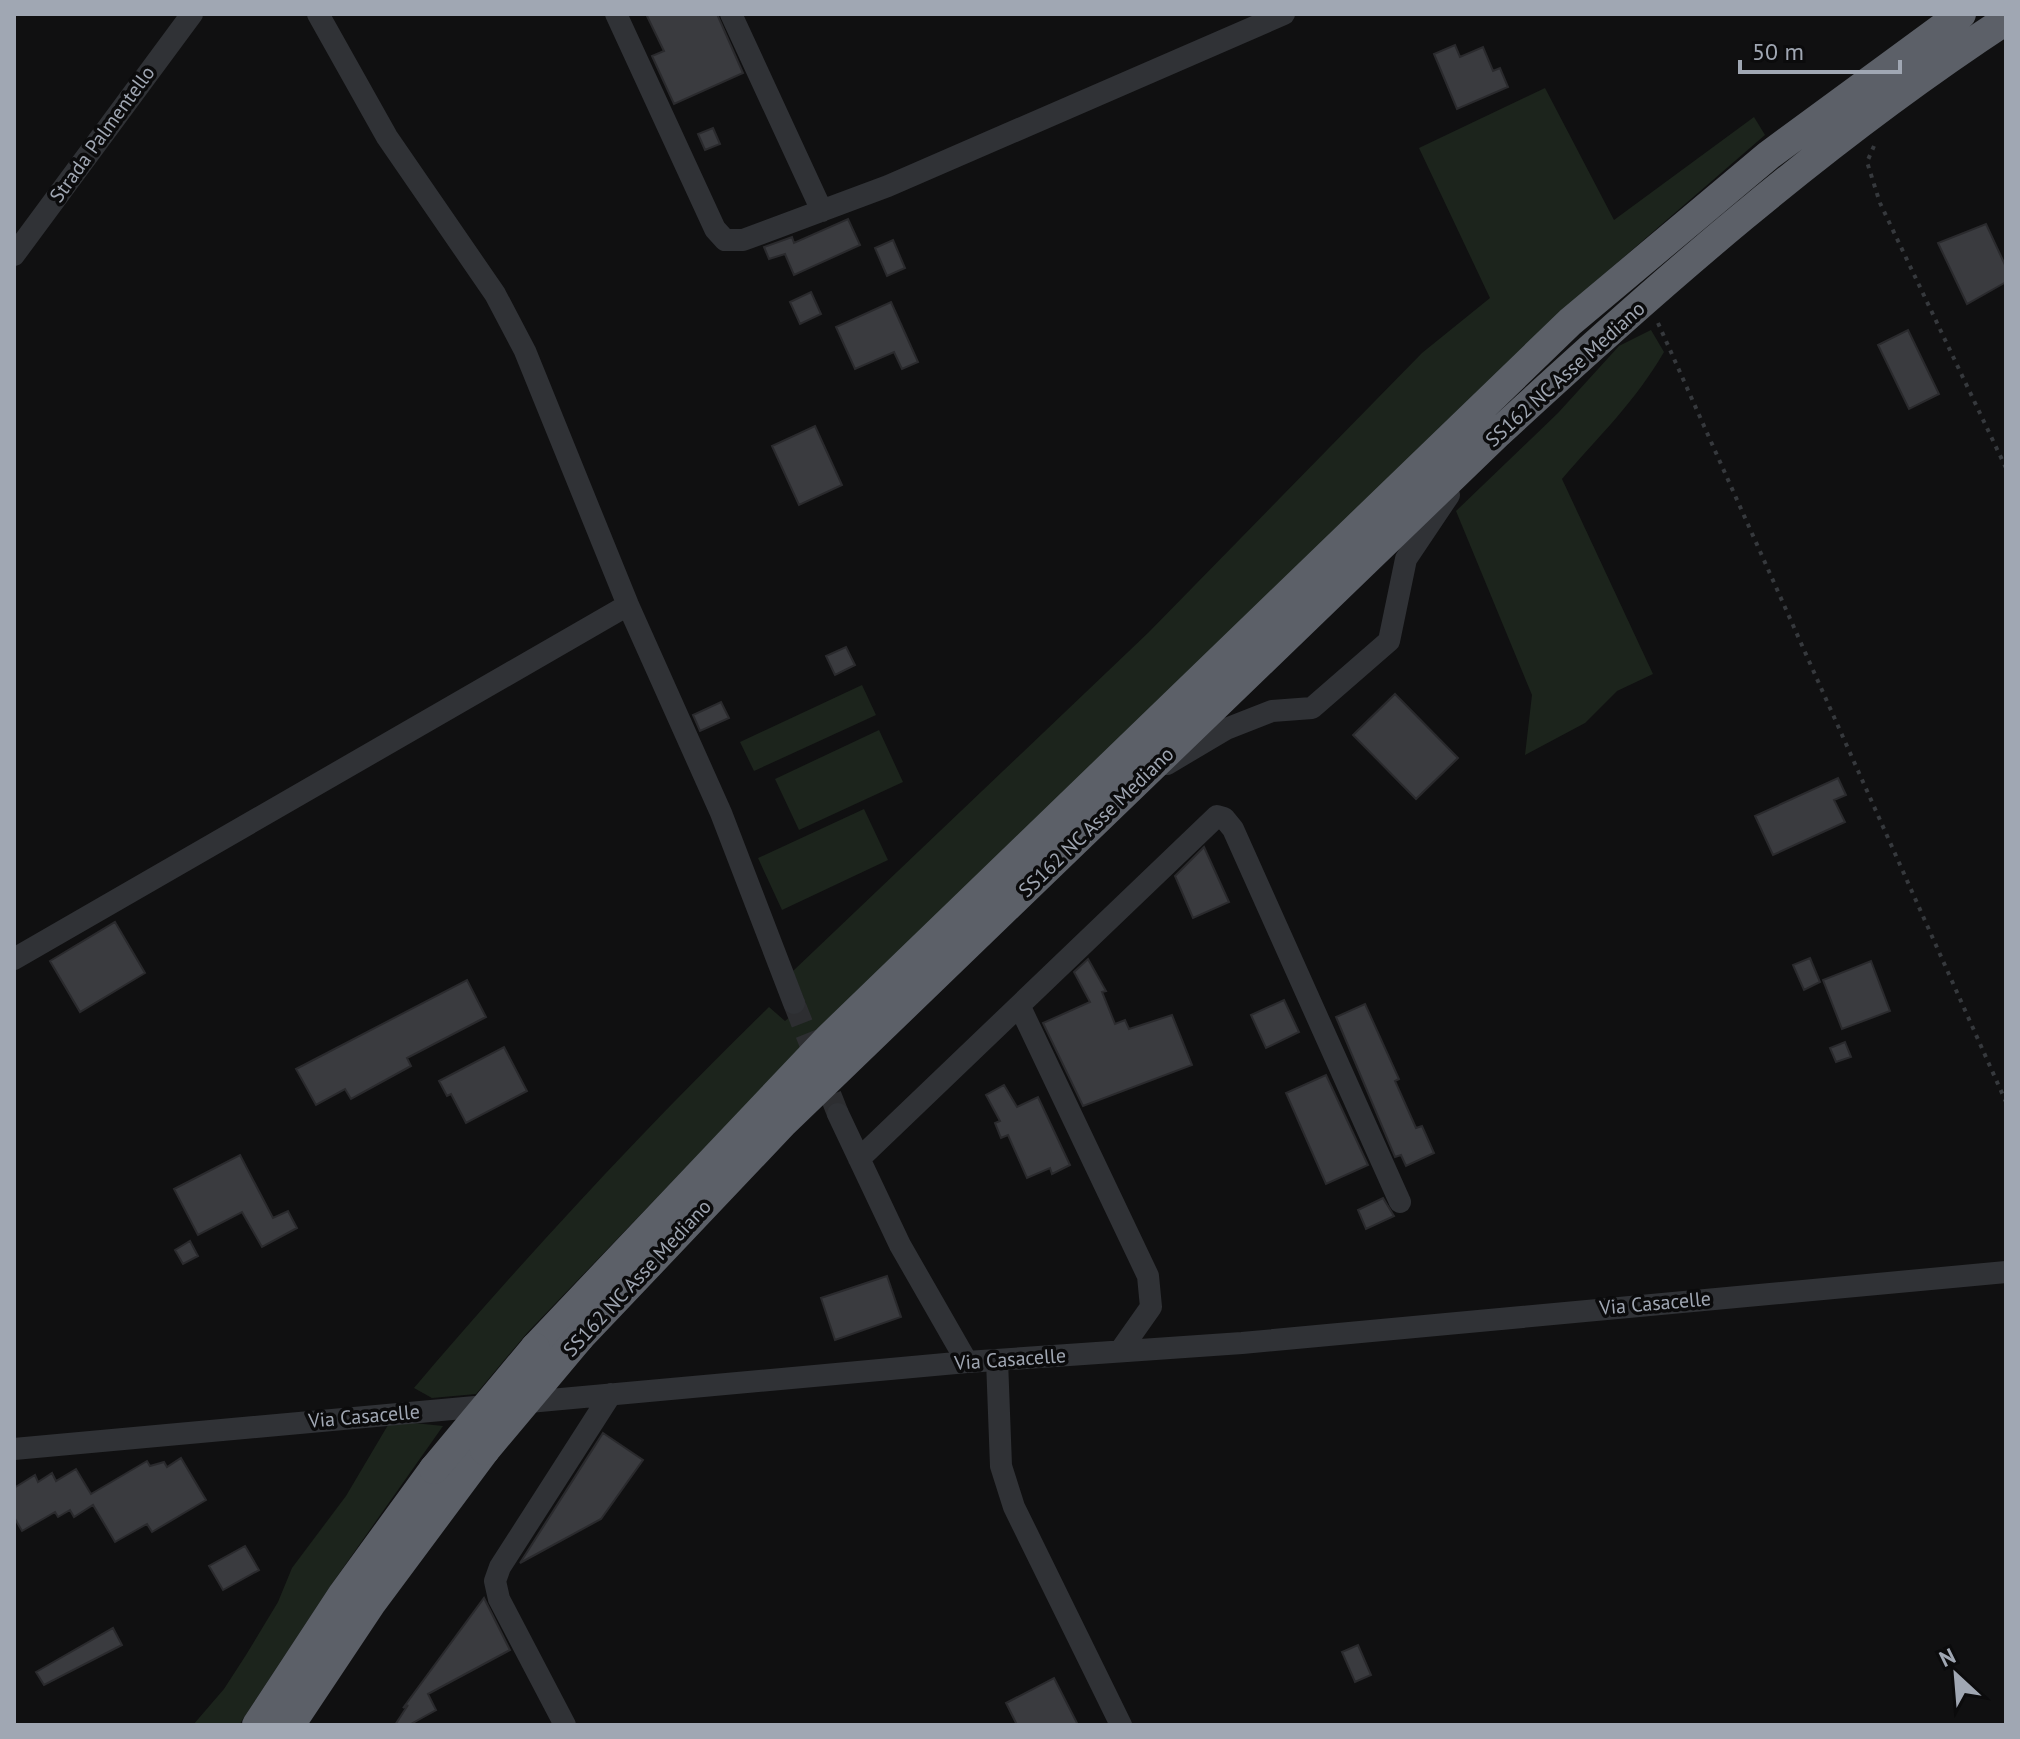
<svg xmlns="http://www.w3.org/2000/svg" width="2020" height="1739" font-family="'PT Sans',sans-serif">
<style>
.green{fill:#1c241c}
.building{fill:#3a3b3f;stroke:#2a2a2d;stroke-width:2}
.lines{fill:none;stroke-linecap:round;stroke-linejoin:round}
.minor-tunnel{stroke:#2d2e31;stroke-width:22;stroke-dasharray:22 11;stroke-linecap:butt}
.path{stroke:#36393d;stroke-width:4;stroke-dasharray:4 6;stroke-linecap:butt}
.minor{stroke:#303236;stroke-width:22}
.highway{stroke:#5c6068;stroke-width:30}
.highway-bridge{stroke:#5c6068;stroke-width:30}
.labels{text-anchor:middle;stroke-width:7;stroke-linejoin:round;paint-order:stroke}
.street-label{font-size:20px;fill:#a0a7b3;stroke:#0b0b0c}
</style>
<rect width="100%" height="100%" fill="#101011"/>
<path class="green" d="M 1545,88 L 1614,220 L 1754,117 L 1765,135 L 1595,282 L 788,1061 L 527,1333 L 476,1394 L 432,1398 L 414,1388 C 527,1255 644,1129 769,1007 L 785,1021 L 806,1004 L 793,971 L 1149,632 L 1422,353 L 1490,298 L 1419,148 Z
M 1651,330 L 1664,352 C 1635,402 1599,436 1562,479 L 1653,674 L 1617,691 L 1585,723 L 1525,755 L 1532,695 L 1456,511 L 1558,413 L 1619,346 Z
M 862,685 L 876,715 L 754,771 L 740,742 Z
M 879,730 L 903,782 L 799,830 L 775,779 Z
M 864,809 L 888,860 L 782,910 L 758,858 Z
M 405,1422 L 443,1426 L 331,1585 L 239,1725 L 193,1725 L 224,1689 L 246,1655 L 278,1602 L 292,1568 L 346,1496 L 388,1425 Z"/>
<path class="building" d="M 646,14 L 717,14 L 743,73 L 674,104 L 652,56 L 664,51 Z
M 1455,45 L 1460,57 L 1483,47 L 1493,71 L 1500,68 L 1508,87 L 1457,109 L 1434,54 Z
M 713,128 L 720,144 L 705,150 L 698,134 Z
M 848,219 L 860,245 L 794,275 L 785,254 L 769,259 L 764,247 L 792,237 L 794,243 Z
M 1986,224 L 2006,267 L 2006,282 L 1967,304 L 1938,243 Z
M 893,240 L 905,268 L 887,276 L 875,248 Z
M 811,292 L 821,314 L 800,324 L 790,302 Z
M 891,302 L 918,362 L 902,369 L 894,352 L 855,369 L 836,327 Z
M 1908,330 L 1939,394 L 1909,409 L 1878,345 Z
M 815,426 L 842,485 L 799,505 L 772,446 Z
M 846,647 L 855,665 L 835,675 L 826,656 Z
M 1395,694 L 1458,758 L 1416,799 L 1353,735 Z
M 721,702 L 729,718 L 700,731 L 693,715 Z
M 1838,778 L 1846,795 L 1834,800 L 1845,822 L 1773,855 L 1755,816 Z
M 1204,847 L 1229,902 L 1193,918 L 1175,876 Z
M 115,922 L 145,973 L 80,1012 L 50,961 Z
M 1810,958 L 1820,982 L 1804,990 L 1793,965 Z
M 1088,959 L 1106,991 L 1102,992 L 1115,1024 L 1125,1020 L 1129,1029 L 1172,1015 L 1192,1065 L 1083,1106 L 1043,1023 L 1090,1002 L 1074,972 Z
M 1871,961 L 1890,1011 L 1842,1029 L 1823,980 Z
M 467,980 L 486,1017 L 407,1058 L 411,1066 L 351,1099 L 345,1089 L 316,1105 L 296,1069 Z
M 1284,1000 L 1299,1032 L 1266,1048 L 1251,1015 Z
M 1365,1004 L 1399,1079 L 1395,1081 L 1416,1128 L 1422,1126 L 1434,1153 L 1406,1166 L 1401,1155 L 1395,1157 L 1336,1017 Z
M 1845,1042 L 1851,1057 L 1836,1062 L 1830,1048 Z
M 504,1047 L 527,1091 L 466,1123 L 451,1094 L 447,1096 L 439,1081 Z
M 1326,1075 L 1368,1165 L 1326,1184 L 1286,1093 Z
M 1004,1085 L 1017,1107 L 1038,1097 L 1070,1165 L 1052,1174 L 1050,1168 L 1027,1178 L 1008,1135 L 1001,1138 L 995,1123 L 1000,1121 L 986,1095 Z
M 240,1155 L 273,1218 L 288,1211 L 297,1228 L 262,1247 L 242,1212 L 198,1235 L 174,1189 Z
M 1383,1198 L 1394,1216 L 1366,1229 L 1358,1210 Z
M 190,1241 L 198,1256 L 183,1264 L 175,1250 Z
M 887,1276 L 901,1317 L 835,1340 L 821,1298 Z
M 603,1433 L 643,1460 L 601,1519 L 520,1563 Z
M 181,1458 L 206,1500 L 152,1532 L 147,1524 L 115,1542 L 93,1505 L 74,1517 L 70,1510 L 58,1517 L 55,1512 L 22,1531 L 14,1517 L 14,1488 L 35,1475 L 38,1482 L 52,1473 L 56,1481 L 76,1469 L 91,1494 L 147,1461 L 150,1466 L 164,1462 L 167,1467 Z
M 245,1546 L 259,1570 L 223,1590 L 209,1566 Z
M 484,1598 L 510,1650 L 428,1694 L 436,1710 L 409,1725 L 395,1725 L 408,1705 L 403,1708 Z
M 113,1628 L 122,1645 L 44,1685 L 36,1672 Z
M 1358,1645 L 1371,1675 L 1355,1682 L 1342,1652 Z
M 1054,1678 L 1078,1725 L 1017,1725 L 1006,1703 Z"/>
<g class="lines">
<path class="minor-tunnel" d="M 794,1003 L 838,1114"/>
<path class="path" d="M 1874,146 L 1867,162 L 1880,203 L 2006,468
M 1658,323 L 2006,1102"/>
<path class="minor" d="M 318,14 L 387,137 L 495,294 L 525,351 L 628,605 L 721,813 L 794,1003
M 616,14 L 715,229 L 725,240 L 743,240 L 888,186 L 1284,14
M 731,14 L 822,211
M 14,255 L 192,14
M 1167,764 L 1226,729 L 1272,711 L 1312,708 L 1389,641 L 1406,559 L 1449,495
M 14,959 L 628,605
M 1020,1007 L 1148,1276 L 1151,1307 L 1120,1351
M 838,1114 L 900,1245 L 967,1362
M 859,1159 L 1217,816 L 1224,818 L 1233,829 L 1400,1202
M 997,1360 L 1001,1466 L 1014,1507 L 1121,1725
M 14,1449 L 967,1362 L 1242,1343 L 2006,1272
M 565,1725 L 499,1599 L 495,1581 L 500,1567 L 611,1394"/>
<path class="highway" d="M 579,1338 L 783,1123 L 1497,434 C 1657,286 1823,140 2006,20
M 535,1348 L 828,1039 L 1570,322 L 1769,155 L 1961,14
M 257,1725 L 343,1594 L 434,1469
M 290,1725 L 372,1602 L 485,1450"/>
<path class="highway-bridge" d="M 485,1450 L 579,1338
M 434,1469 L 535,1348"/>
</g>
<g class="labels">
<g class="street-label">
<text transform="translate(102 134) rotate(-54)" y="7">Strada Palmentello</text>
<text transform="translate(1565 374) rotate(-42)" y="7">SS162 NC Asse Mediano</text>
<text transform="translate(1096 822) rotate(-44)" y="7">SS162 NC Asse Mediano</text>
<text transform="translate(637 1278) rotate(-47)" y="7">SS162 NC Asse Mediano</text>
<text transform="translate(1655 1303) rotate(-5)" y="7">Via Casacelle</text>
<text transform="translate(1010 1359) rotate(-4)" y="7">Via Casacelle</text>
<text transform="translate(364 1416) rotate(-5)" y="7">Via Casacelle</text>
</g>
</g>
<rect width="2020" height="1739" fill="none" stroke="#a0a7b3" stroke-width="32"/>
<g transform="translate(1956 1675) rotate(334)" stroke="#0b0b0c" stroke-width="6" paint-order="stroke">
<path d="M0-6L14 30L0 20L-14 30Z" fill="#a0a7b3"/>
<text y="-12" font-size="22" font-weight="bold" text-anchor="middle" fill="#a0a7b3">N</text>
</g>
<path d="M1740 60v12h160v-12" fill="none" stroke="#a0a7b3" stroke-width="4"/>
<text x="1752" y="60" font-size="24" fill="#a0a7b3" stroke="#0b0b0c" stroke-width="6" paint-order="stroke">50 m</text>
</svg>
